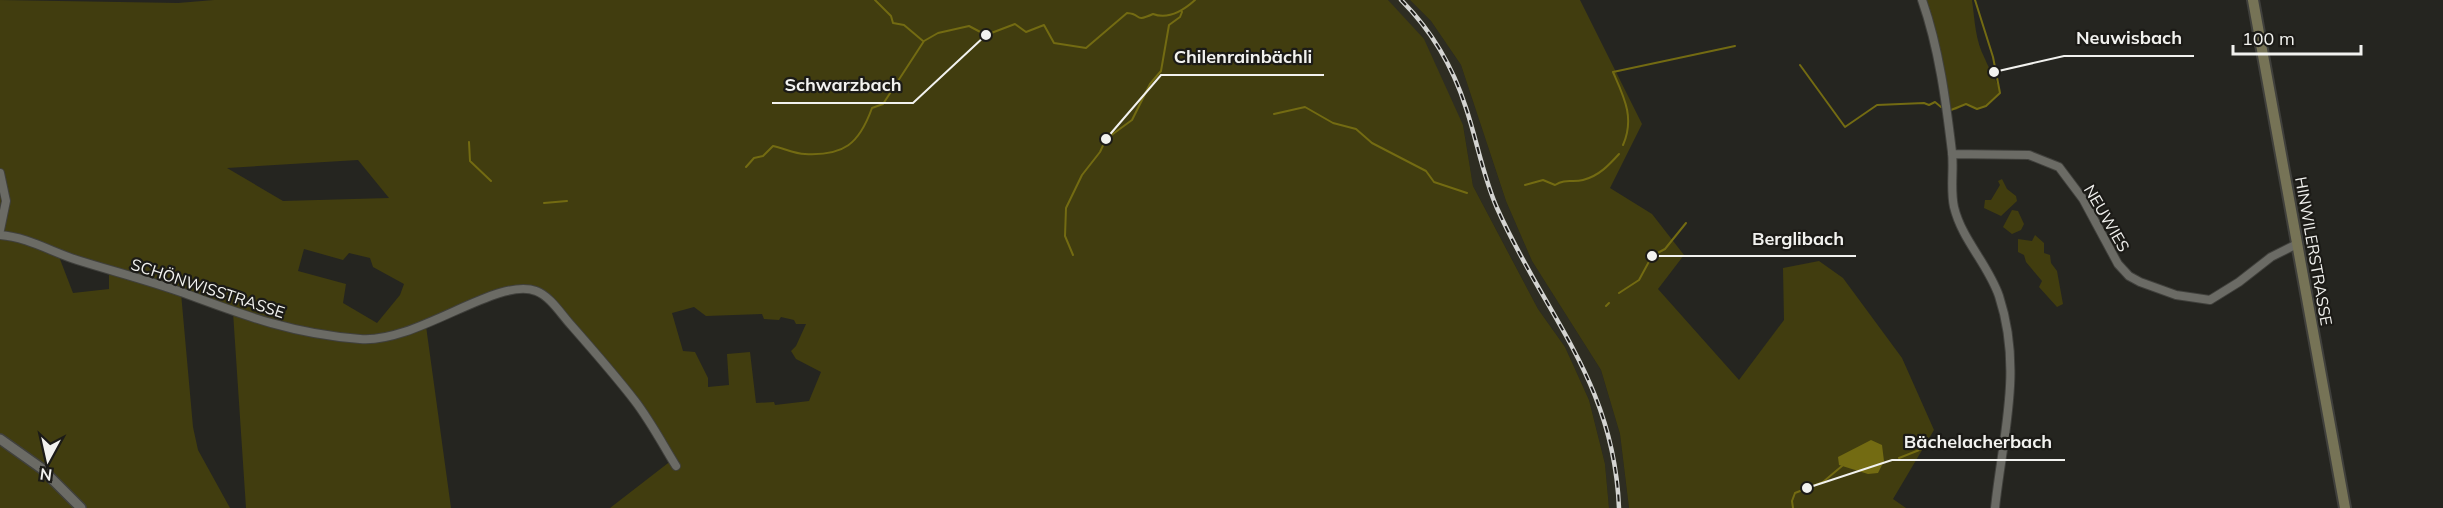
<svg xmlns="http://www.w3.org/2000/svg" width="2443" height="508" font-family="Mulish,sans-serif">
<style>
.built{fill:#2e2d22}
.green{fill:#413d0f;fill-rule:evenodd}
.water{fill:#736b12}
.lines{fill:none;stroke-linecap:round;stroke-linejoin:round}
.stream{stroke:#736b12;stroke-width:2}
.minor-casing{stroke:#40403c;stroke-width:10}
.tertiary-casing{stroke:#40403c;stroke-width:12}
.secondary-casing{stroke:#40403c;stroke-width:14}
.minor{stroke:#6b6b65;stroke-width:8}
.tertiary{stroke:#6b6b65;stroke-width:9}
.secondary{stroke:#767356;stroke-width:10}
.rail-casing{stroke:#d4d4d1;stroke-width:4.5}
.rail{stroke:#1c1b17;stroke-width:2;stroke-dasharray:7;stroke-linecap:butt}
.labels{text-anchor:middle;stroke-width:4.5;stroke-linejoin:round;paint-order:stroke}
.street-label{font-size:16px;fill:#f2f2ef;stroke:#1c1b17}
.leader{fill:none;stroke:#f2f2ef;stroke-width:2}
.callout-dot{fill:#f2f2ef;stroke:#1c1b17;stroke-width:2}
.callout-label{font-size:18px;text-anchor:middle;font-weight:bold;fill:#f2f2ef;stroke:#1c1b17;stroke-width:4.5;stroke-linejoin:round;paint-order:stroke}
</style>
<rect width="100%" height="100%" fill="#252520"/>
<path class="built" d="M 1388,0 L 1410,0 L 1431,21 L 1461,65 L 1506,201 L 1532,261 L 1601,370 L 1620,434 L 1629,508 L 1609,508 L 1605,464 L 1589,400 L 1565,347 L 1538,309 L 1473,186 L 1463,125 Z"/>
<path class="green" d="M 0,0 L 178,3 L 214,0 L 1388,0 L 1424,39 L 1463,125 L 1473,186 L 1538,309 L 1565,347 L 1589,400 L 1605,464 L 1609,508 L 610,508 L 672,460 L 648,420 L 541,293 L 509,290 L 426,326 L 451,508 L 246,508 L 233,312 L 181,293 L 193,427 L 198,450 L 230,508 L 0,508 ZM 358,160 L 389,198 L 283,201 L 227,168 ZM 304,249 L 343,260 L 349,253 L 370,258 L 373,267 L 404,284 L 400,295 L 377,323 L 343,303 L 346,284 L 298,271 ZM 58,254 L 109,269 L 109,289 L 73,293 ZM 694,307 L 706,316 L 762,314 L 764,319 L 779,320 L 781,317 L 794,320 L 796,324 L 806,324 L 796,346 L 791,351 L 796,359 L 821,372 L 809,401 L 775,405 L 774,402 L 756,403 L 750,352 L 727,354 L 729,385 L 708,387 L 708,378 L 695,352 L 683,351 L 672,313 Z
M 1410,0 L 1580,0 L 1642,124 L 1610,188 L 1652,214 L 1684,255 L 1658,289 L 1739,380 L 1784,320 L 1783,268 L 1819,261 L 1843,278 L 1902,358 L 1934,430 L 1893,499 L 1906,508 L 1629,508 L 1620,434 L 1601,370 L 1532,261 L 1506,201 L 1461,65 L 1431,21 Z
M 1922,0 L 1972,0 C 1975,21 1975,40 1985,59 C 1990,72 1997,79 2000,93 L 1986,106 L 1977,109 L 1966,104 L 1956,110 L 1945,108 Z
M 2002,179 L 2007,189 L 2016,196 L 2017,201 L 2001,216 L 1984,208 L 1985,200 L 1991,200 L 2000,185 L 1998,181 Z
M 2012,210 L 2018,211 L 2024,224 L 2021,230 L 2012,234 L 2003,227 Z
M 2035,235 L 2044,243 L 2044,253 L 2050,255 L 2051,263 L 2057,271 L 2063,304 L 2057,307 L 2039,287 L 2042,281 L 2026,262 L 2024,255 L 2018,252 L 2018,239 L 2032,241 Z"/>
<path class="water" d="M 1871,440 L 1882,445 L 1884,461 L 1878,473 L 1868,474 L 1839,465 L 1838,457 Z"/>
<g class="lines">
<path class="stream" d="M 875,0 L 891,16 L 893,23 L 904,25 L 923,41
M 1800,65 L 1845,127 L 1877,105 L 1924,103 L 1929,105 L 1935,102 L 1941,107
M 1951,110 L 1966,104 L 1977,109 L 1986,106 L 2000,93 L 1993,57 L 1975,0
M 1274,114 L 1305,107 L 1333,123 L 1356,129 L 1372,143 L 1426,171 L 1434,182 L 1467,193
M 469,142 L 470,161 L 491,181
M 1623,145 C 1635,118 1624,97 1613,72 L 1735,46
M 746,167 L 754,158 L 763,156 L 773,146 C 783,148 795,154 805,154 C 844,156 859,144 872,108 L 883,104 L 924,41 L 938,33 L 969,26 L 986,35 L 1015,24 L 1026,32 L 1044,25 L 1054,43 L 1086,48 L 1127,13 C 1143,14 1133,23 1153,14 C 1169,20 1184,10 1195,0
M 1525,185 L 1543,180 L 1555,185 C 1566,178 1572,183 1583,180 C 1599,176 1609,165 1619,154
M 544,203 L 567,201
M 1073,255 L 1065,236 L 1066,208 L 1082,175 L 1100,152 L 1106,139 L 1132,120 L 1150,84 L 1161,71 L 1169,25 L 1180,17 L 1182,12
M 1619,293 L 1639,280 L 1652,256 L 1665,249 L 1686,223
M 1606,306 L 1609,303
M 1899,458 L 1932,445
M 1793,508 L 1792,501 L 1795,493 L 1823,482 L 1842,466"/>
<defs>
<path id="minor" d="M 1922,0 C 1939,48 1946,102 1952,152 C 1954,170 1950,189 1954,207 C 1962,240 1988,264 1999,296 C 2023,369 2003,434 1995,508
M 1952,154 L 2029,155 L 2059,167 L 2083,199 L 2118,264 L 2129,276 L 2140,282 L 2176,295 L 2210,300 L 2239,282 L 2271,257 L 2297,244
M 0,173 L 6,201 L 0,230
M 0,235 C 27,237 52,252 77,260 C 112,271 147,280 181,292 C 243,315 292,334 360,339 C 416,344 497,276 536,291 C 550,296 561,314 571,325 C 593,350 615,375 635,401 C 651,422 663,445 676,466"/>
<path id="tertiary" d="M 0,439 L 41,468 L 81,508"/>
<path id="secondary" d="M 2253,0 L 2345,508"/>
</defs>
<use href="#minor" class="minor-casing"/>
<use href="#tertiary" class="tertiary-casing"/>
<use href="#secondary" class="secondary-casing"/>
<use href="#minor" class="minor"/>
<use href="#tertiary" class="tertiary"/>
<use href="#secondary" class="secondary"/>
<defs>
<path id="rail" d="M 1401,0 C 1432,31 1453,67 1466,108 C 1477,141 1483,176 1497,208 C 1545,316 1614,381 1619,508"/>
</defs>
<use href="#rail" class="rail-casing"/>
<use href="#rail" class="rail"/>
</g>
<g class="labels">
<g class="street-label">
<text transform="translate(2107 218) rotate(60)" y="6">NEUWIES</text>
<text transform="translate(2314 251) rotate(80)" y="6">HINWILERSTRASSE</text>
<text transform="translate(208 288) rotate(18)" y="6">SCHÖNWISSTRASSE</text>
</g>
</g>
<path class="leader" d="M1994 72L2064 56H2194M1106 139L1161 75H1324M986 35L913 103H772M1652 256L1740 256H1856M1807 488L1892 460H2065"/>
<g class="callout-dot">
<circle cx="1994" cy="72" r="6"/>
<circle cx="1106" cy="139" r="6"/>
<circle cx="986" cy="35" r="6"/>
<circle cx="1652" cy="256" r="6"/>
<circle cx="1807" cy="488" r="6"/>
</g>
<g class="callout-label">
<text x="2129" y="44">Neuwisbach</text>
<text x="1243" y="63">Chilenrainbächli</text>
<text x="843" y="91">Schwarzbach</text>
<text x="1798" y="245">Berglibach</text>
<text x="1978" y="448">Bächelacherbach</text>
</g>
<g transform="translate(48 460) rotate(188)" stroke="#1c1b17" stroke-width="4.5" paint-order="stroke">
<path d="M0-4.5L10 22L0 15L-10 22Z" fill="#f2f2ef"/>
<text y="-9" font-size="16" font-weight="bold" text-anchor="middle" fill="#f2f2ef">N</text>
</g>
<path d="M2233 45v9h128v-9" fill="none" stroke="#f2f2ef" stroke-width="3"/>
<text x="2242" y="45" font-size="18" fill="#f2f2ef" stroke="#1c1b17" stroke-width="4.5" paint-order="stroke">100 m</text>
</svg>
